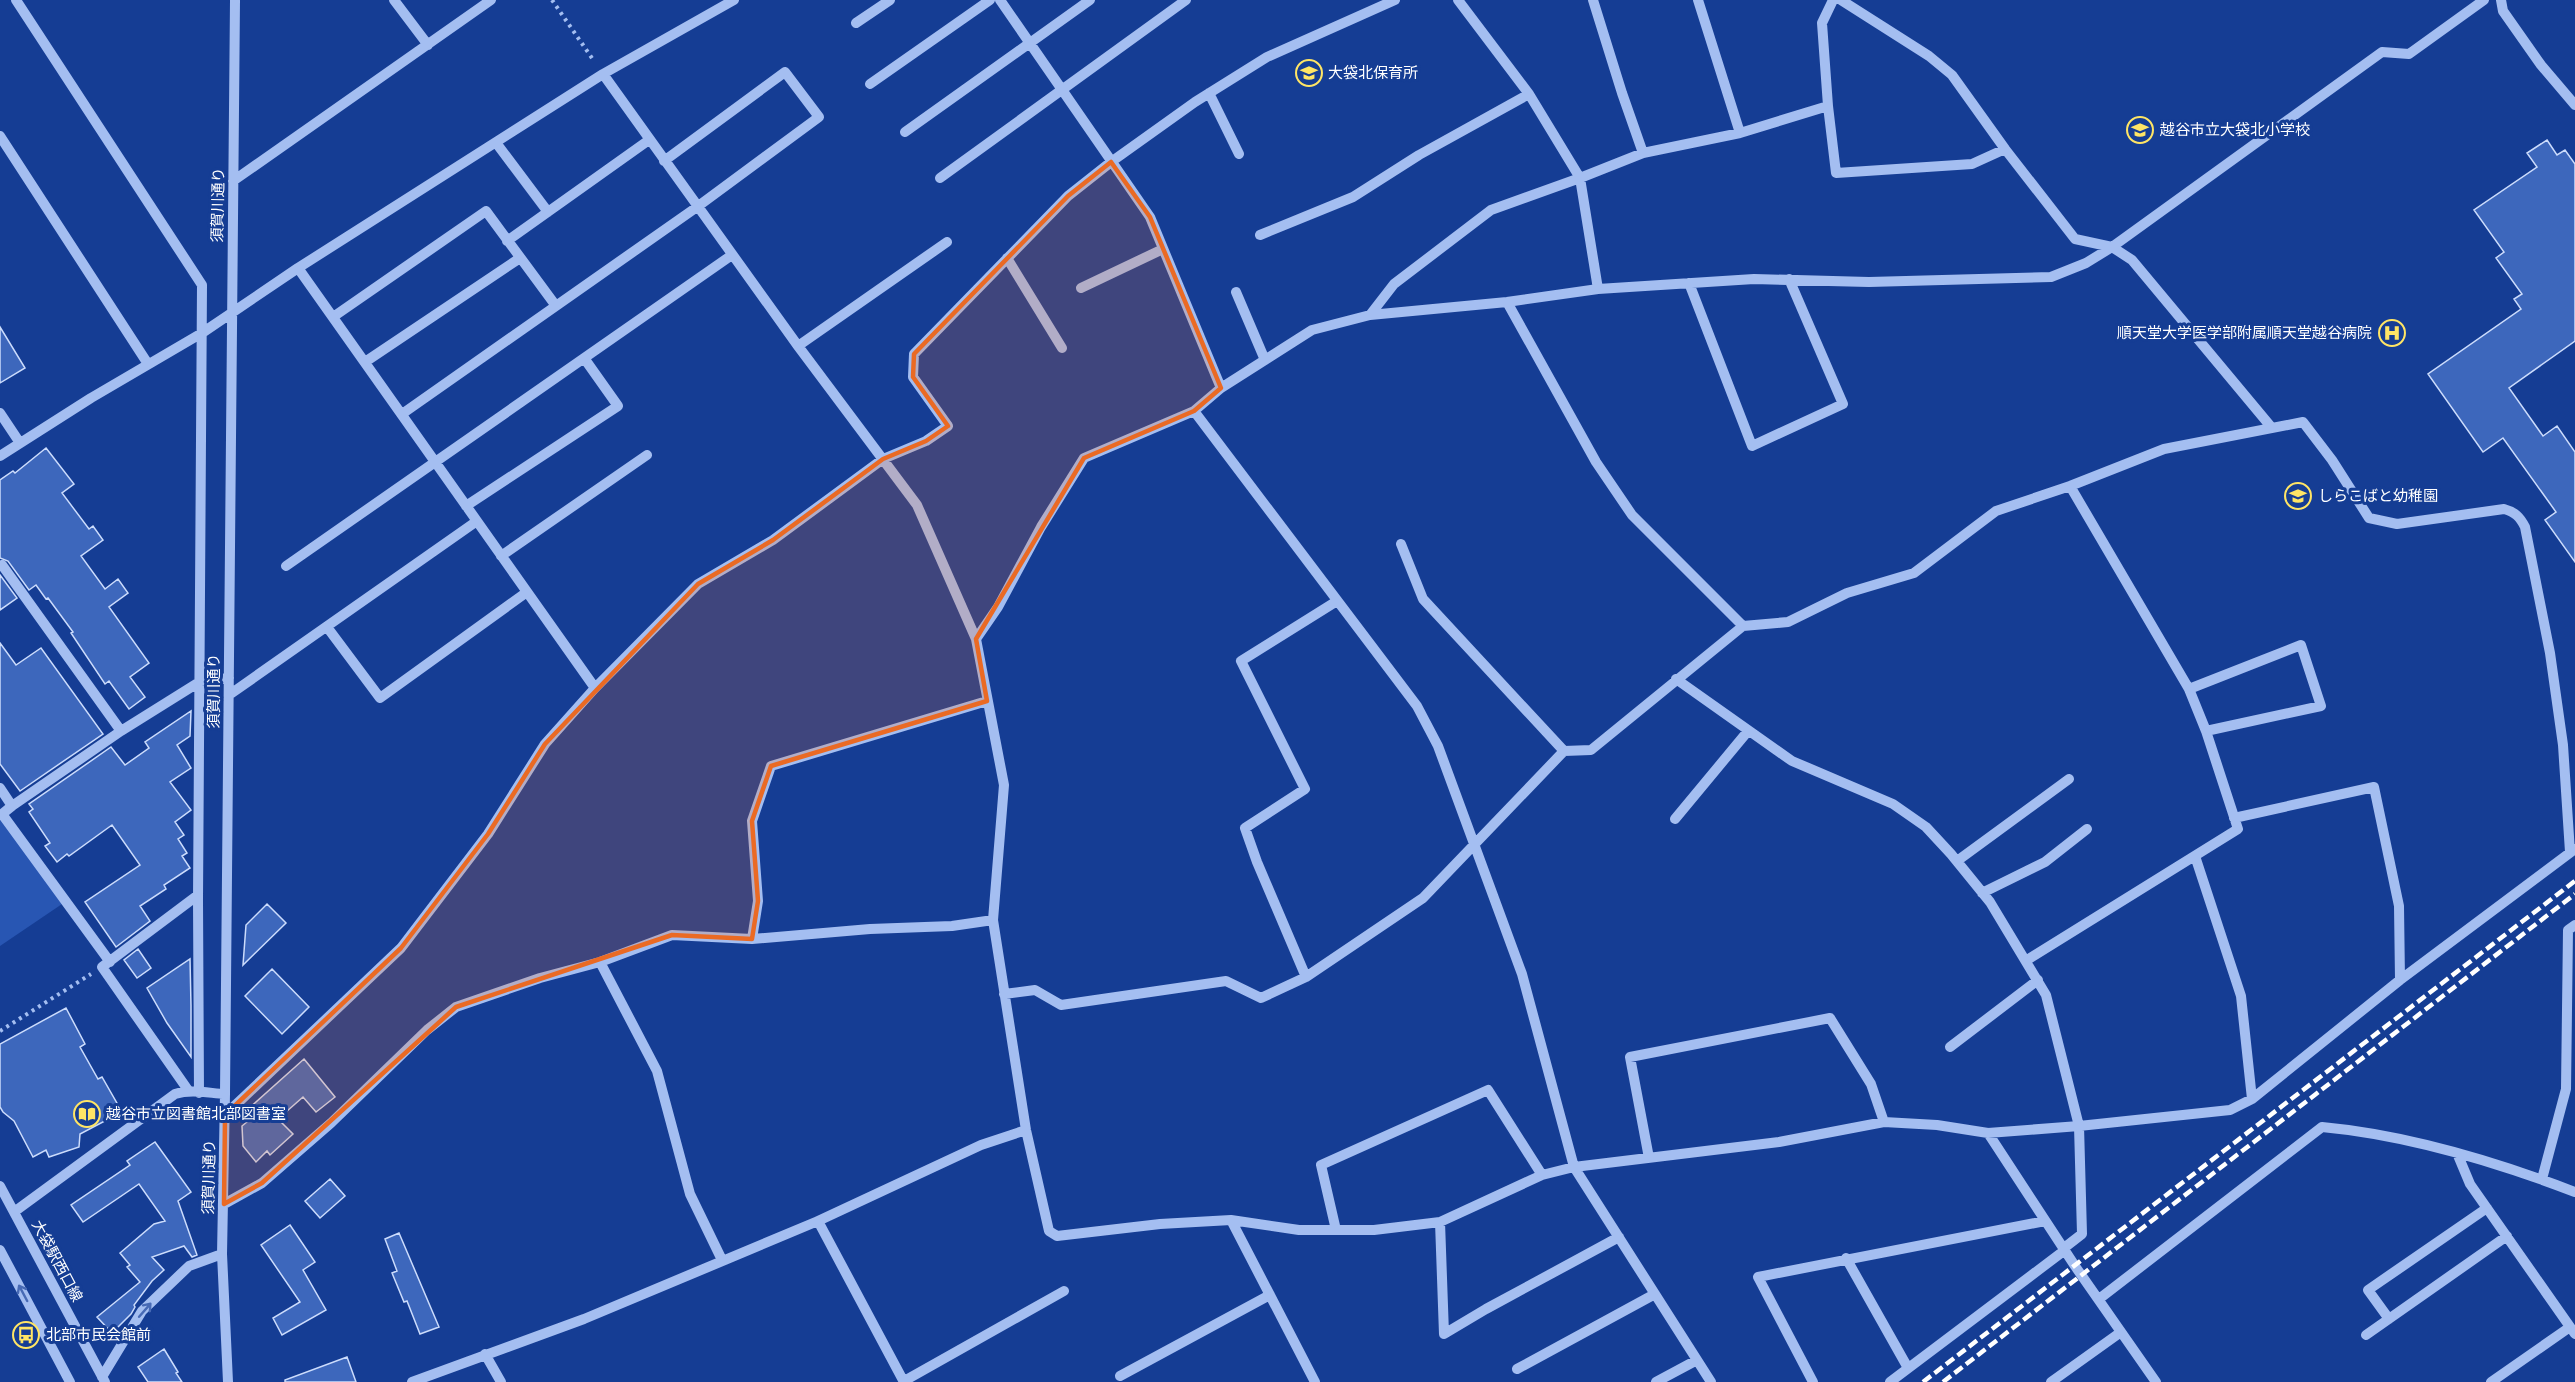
<svg xmlns="http://www.w3.org/2000/svg" width="2575" height="1382" font-family="'IBM Plex Sans','Noto Sans JP',sans-serif">
<style>
.green{fill:#2856b3}
.building{fill:#3d67bc;stroke:#ccdcfc;stroke-width:1.5}
.lines{fill:none;stroke-linecap:round;stroke-linejoin:round}
.path{stroke:#a4bef1;stroke-width:4;stroke-dasharray:3 4.5;stroke-linecap:butt}
.minor{stroke:#a4bef1;stroke-width:10}
.rail{stroke:#fff;stroke-width:4.5;stroke-dasharray:10 4.5;stroke-linecap:butt}
.oneway{stroke:#476ab5}
.marked{fill:#ea6a24;fill-opacity:0.2;stroke:#ea6a24;stroke-width:4.5;stroke-linejoin:round}
.labels{text-anchor:middle;stroke-width:6;stroke-linejoin:round;paint-order:stroke}
.poi-label{font-size:15px;fill:#fff;stroke:#153d94;text-anchor:start}
.street-label{font-size:15px;fill:#fff;stroke:#153d94}
</style>
<rect width="100%" height="100%" fill="#153d94"/>
<path class="green" d="M 0,815 L 65,902 L 0,946 Z"/>
<path class="building" d="M 2547,140 L 2557,155 L 2565,150 L 2575,164 L 2575,341 L 2509,388 L 2543,436 L 2557,426 L 2575,452 L 2575,562 L 2545,520 L 2556,512 L 2503,438 L 2483,452 L 2428,374 L 2521,309 L 2514,299 L 2522,294 L 2496,258 L 2504,252 L 2474,210 L 2537,167 L 2527,153 Z
M 0,327 L 25,368 L 0,383 Z
M 46,448 L 74,484 L 62,493 L 89,529 L 93,526 L 103,540 L 81,556 L 105,589 L 118,579 L 128,593 L 109,607 L 149,663 L 130,677 L 145,697 L 129,709 L 109,681 L 105,684 L 71,633 L 73,632 L 48,598 L 46,599 L 36,585 L 29,590 L 8,561 L 0,558 L 0,480 L 13,471 L 15,473 Z
M 0,575 L 17,598 L 0,610 Z
M 0,643 L 16,665 L 41,648 L 103,734 L 20,791 L 0,764 Z
M 191,711 L 190,736 L 177,745 L 191,768 L 170,782 L 191,810 L 175,822 L 184,835 L 178,839 L 187,853 L 182,856 L 190,868 L 164,885 L 166,889 L 140,906 L 150,921 L 116,947 L 85,902 L 140,865 L 112,825 L 69,856 L 67,854 L 57,862 L 45,846 L 50,843 L 29,812 L 33,809 L 29,804 L 111,747 L 125,765 L 149,748 L 145,742 Z
M 267,904 L 286,923 L 243,965 L 246,925 Z
M 138,949 L 151,968 L 137,978 L 124,960 Z
M 190,959 L 191,1006 L 191,1057 L 167,1023 L 147,988 Z
M 272,969 L 309,1007 L 282,1034 L 245,996 Z
M 66,1008 L 85,1044 L 80,1047 L 98,1079 L 102,1077 L 122,1112 L 80,1134 L 79,1147 L 49,1157 L 46,1150 L 33,1157 L 14,1121 L 3,1112 L 0,1107 L 0,1044 Z
M 304,1059 L 335,1097 L 316,1112 L 303,1097 L 278,1119 L 293,1134 L 270,1155 L 267,1151 L 256,1162 L 243,1146 L 242,1126 L 253,1117 L 247,1110 Z
M 155,1142 L 191,1192 L 178,1201 L 197,1255 L 192,1257 L 184,1246 L 152,1257 L 164,1270 L 152,1281 L 134,1305 L 135,1307 L 131,1314 L 112,1333 L 97,1317 L 140,1282 L 127,1267 L 130,1265 L 120,1253 L 154,1224 L 165,1221 L 139,1184 L 83,1222 L 71,1205 L 130,1165 L 127,1161 Z
M 330,1179 L 345,1196 L 320,1218 L 305,1201 Z
M 290,1225 L 315,1262 L 303,1270 L 326,1310 L 282,1335 L 273,1318 L 300,1302 L 261,1245 Z
M 399,1233 L 439,1327 L 420,1334 L 407,1301 L 404,1302 L 392,1273 L 397,1271 L 385,1239 Z
M 164,1349 L 178,1372 L 176,1373 L 182,1382 L 148,1382 L 138,1367 Z
M 347,1357 L 356,1382 L 285,1382 L 285,1380 Z"/>
<g class="lines">
<path class="path" d="M 552,0 L 594,61
M 0,1031 L 91,974"/>
<path class="minor" d="M 16,0 L 202,285 L 198,900 L 199,1093
M 394,0 L 428,45
M 1000,0 L 1150,217 L 1221,388
M 1458,0 L 1529,94 L 1580,178 L 1598,289
M 1593,0 L 1622,93 L 1643,153
M 1698,0 L 1740,133
M 1833,0 L 1822,23 L 1828,106 L 1836,173 L 1972,164 L 2005,149
M 1841,0 L 1929,56 L 1952,75 L 2005,149 L 2075,239 L 2112,247 L 2132,260 L 2272,428
M 2501,0 L 2503,11 L 2541,65 L 2575,105
M 856,23 L 890,0
M 603,74 L 798,346 L 917,505 L 976,639
M 870,84 L 990,0
M 1209,93 L 1239,154
M 905,132 L 1090,0
M 0,136 L 148,364
M 497,144 L 548,212
M 940,178 L 1186,0
M 233,181 L 491,0
M 1260,235 L 1353,197 L 1419,155 L 1529,94
M 507,241 L 649,140
M 1007,258 L 1062,348
M 298,268 L 595,688
M 1689,283 L 1752,446 L 1843,404 L 1789,279
M 1081,288 L 1163,249
M 1236,292 L 1265,360
M 1507,302 L 1596,462 L 1632,515 L 1743,626
M 1370,315 L 1394,284 L 1491,210 L 1580,178 L 1643,153 L 1740,133 L 1828,106
M 333,317 L 486,211 L 556,306
M 798,346 L 947,242
M 365,362 L 520,258
M 1194,411 L 1417,706 L 1438,746 L 1522,974 L 1574,1167 L 1711,1382
M 0,413 L 20,443
M 402,414 L 697,207 L 819,117 L 785,72 L 664,161
M 0,456 L 91,398 L 202,333 L 298,268 L 603,74 L 734,0
M 466,506 L 618,406 L 584,358
M 1401,544 L 1423,599 L 1564,751
M 501,556 L 647,455
M 0,566 L 2,565 L 121,731
M 286,566 L 732,255
M 327,627 L 380,698 L 527,592
M 1676,679 L 1792,761 L 1893,804 L 1926,827 L 1951,854 L 1990,902 L 2046,995 L 2079,1126 L 1988,1133 L 1937,1125 L 1884,1122 L 1779,1142 L 1574,1167 L 1542,1175 L 1440,1222 L 1374,1230 L 1299,1230 L 1231,1220 L 1160,1224 L 1057,1236 L 1049,1231 L 1026,1130 L 993,920 L 1004,785 L 976,639 L 998,607 L 1041,527 L 1084,458 L 1194,411 L 1221,388 L 1312,330 L 1370,315 L 1507,302 L 1598,289 L 1754,279 L 1869,282 L 2051,277 L 2086,263 L 2112,247 L 2382,52 L 2409,54 L 2484,0
M 2189,689 L 2301,645 L 2321,706 L 2206,731
M 229,695 L 477,521
M 0,788 L 12,806 L 2,814 L 110,962
M 12,806 L 121,731 L 201,681 L 229,678
M 2234,818 L 2374,787 L 2399,906 L 2400,980
M 1675,819 L 1748,731
M 2195,856 L 2241,996 L 2252,1099
M 1957,861 L 2069,779
M 1982,893 L 2045,862 L 2087,829
M 752,939 L 758,901 L 752,821 L 771,766 L 987,701
M 2027,960 L 2238,829 L 2206,731 L 2189,689 L 2070,486
M 600,962 L 657,1071 L 690,1194 L 722,1260
M 1306,977 L 1257,862 L 1245,828 L 1305,789 L 1241,661 L 1337,601
M 1004,994 L 1035,990 L 1061,1005 L 1226,981 L 1261,998 L 1306,977 L 1423,898 L 1564,751 L 1591,750 L 1743,626 L 1788,622 L 1847,593 L 1914,573 L 1996,511 L 2070,486 L 2164,449 L 2303,422 L 2332,460 L 2369,518 L 2397,524 L 2504,509 C 2515,512 2520,517 2525,527 L 2550,653 L 2563,745 L 2570,852
M 1950,1047 L 2038,980
M 188,1090 L 102,967 L 198,895
M 225,1115 L 401,948 L 488,834 L 545,744 L 595,688 L 698,584 L 773,540 L 883,459 L 926,441 L 948,426 L 913,377 L 914,354 L 1068,196 L 1111,162 L 1195,102 L 1267,57 L 1395,0
M 1988,1133 L 2075,1266 L 2156,1382
M 2457,1153 L 2470,1184 L 2575,1334
M 1649,1158 L 1630,1057 L 1830,1018 L 1871,1084 L 1884,1122
M 2542,1179 L 2566,1089 L 2568,930 L 2575,925
M 0,1186 L 105,1382
M 224,1204 L 262,1183 L 331,1123 L 427,1030 L 456,1007 L 540,978 L 600,962 L 672,935 L 752,939 L 870,929 L 952,926 L 993,920
M 14,1212 L 175,1094 C 191,1089 208,1093 225,1094
M 1231,1220 L 1315,1382
M 818,1221 L 904,1382
M 1440,1222 L 1444,1334 L 1486,1309 L 1619,1237
M 1336,1230 L 1321,1165 L 1488,1090 L 1542,1175
M 2064,1248 L 2082,1234 L 2079,1126 L 2230,1110 L 2252,1099 L 2400,980 L 2575,849
M 0,1250 L 70,1382
M 1846,1258 L 1908,1368
M 2099,1299 L 2322,1127 C 2408,1135 2494,1161 2575,1192
M 2389,1319 L 2368,1290 L 2487,1208
M 2366,1335 L 2507,1236
M 485,1354 L 501,1382
M 1517,1369 L 1655,1294
M 1120,1376 L 1270,1295
M 102,1377 L 142,1311 L 189,1266 L 222,1254
M 904,1381 L 1064,1291
M 228,1382 L 222,1254 L 225,1094 L 235,0
M 412,1382 L 584,1319 L 818,1221 L 981,1145 L 1026,1130
M 1656,1382 L 1697,1360
M 1813,1382 L 1758,1277 L 2045,1221
M 1890,1382 L 2065,1250
M 2051,1382 L 2121,1332
M 2491,1382 L 2570,1327"/>
<path class="rail" d="M 1923,1382 L 2575,881
M 1943,1382 L 2575,894"/>
</g>
<defs><path id="oneway-shaft" d="M-6 0H5M1.5-3L5.5 0L1.5 3" fill="none" stroke-width="1.6" stroke-linecap="round" stroke-linejoin="round" transform="scale(1.5)"/></defs>
<g class="oneway">
<use href="#oneway-shaft" transform="translate(23 1293) rotate(-118)"/>
<use href="#oneway-shaft" transform="translate(145 1310) rotate(-49)"/>
</g>
<path class="marked" d="M 1111,162 L 1150,217 L 1221,388 L 1194,411 L 1084,458 L 976,639 L 987,701 L 771,766 L 752,821 L 758,901 L 752,939 L 672,935 L 456,1007 L 262,1183 L 224,1204 L 225,1115 L 401,948 L 488,834 L 545,744 L 698,584 L 773,540 L 883,459 L 926,441 L 948,426 L 913,377 L 914,354 L 1068,196 Z"/>
<defs>
<symbol id="school-ring" viewBox="-11 -11 22 22"><circle r="9.5" fill="#153d94" stroke="#ffe565" stroke-width="1.5"/><path d="M0-5L7-2L0 1L-7-2ZM-4 1L0 2.5L4 1V4Q0 6-4 4Z" fill="#ffe565"/></symbol>
<symbol id="hospital-ring" viewBox="-11 -11 22 22"><circle r="9.5" fill="#153d94" stroke="#ffe565" stroke-width="1.5"/><path d="M-5-5h3v3.5h4V-5h3V5h-3V1.5h-4V5h-3Z" fill="#ffe565"/></symbol>
<symbol id="library-ring" viewBox="-11 -11 22 22"><circle r="9.5" fill="#153d94" stroke="#ffe565" stroke-width="1.5"/><path d="M-6-4Q-3-5.5-.7-3.5V5Q-3 3-6 4ZM6-4Q3-5.5 .7-3.5V5Q3 3 6 4Z" fill="#ffe565"/></symbol>
<symbol id="bus-ring" viewBox="-11 -11 22 22"><circle r="9.5" fill="#153d94" stroke="#ffe565" stroke-width="1.5"/><path d="M-5-6H5V4H4V6H2V4H-2V6H-4V4H-5ZM-3.5-4V0h7V-4ZM-3.5 1.2v1.5H-2V1.2ZM2 1.2v1.5H3.5V1.2Z" fill="#ffe565"/></symbol>
</defs>
<g fill-rule="evenodd">
<use href="#school-ring" x="1294" y="58" width="30" height="30"/>
<use href="#school-ring" x="2125" y="115" width="30" height="30"/>
<use href="#hospital-ring" x="2377" y="318" width="30" height="30"/>
<use href="#school-ring" x="2283" y="481" width="30" height="30"/>
<use href="#library-ring" x="72" y="1099" width="30" height="30"/>
<use href="#bus-ring" x="11" y="1320" width="30" height="30"/>
</g>
<g class="labels">
<g class="poi-label">
<text x="1328" y="78">大袋北保育所</text>
<text x="2160" y="135">越谷市立大袋北小学校</text>
<text x="2372" y="338" text-anchor="end">順天堂大学医学部附属順天堂越谷病院</text>
<text x="2318" y="501">しらこばと幼稚園</text>
<text x="106" y="1119">越谷市立図書館北部図書室</text>
<text x="46" y="1340">北部市民会館前</text>
</g>
<g class="street-label">
<text transform="translate(218 205) rotate(-89)" y="5">須賀川通り</text>
<text transform="translate(214 691) rotate(-90)" y="5">須賀川通り</text>
<text transform="translate(209 1177) rotate(-89)" y="5">須賀川通り</text>
<text transform="translate(57 1261) rotate(62)" y="5">大袋駅西口線</text>
</g>
</g>
</svg>
